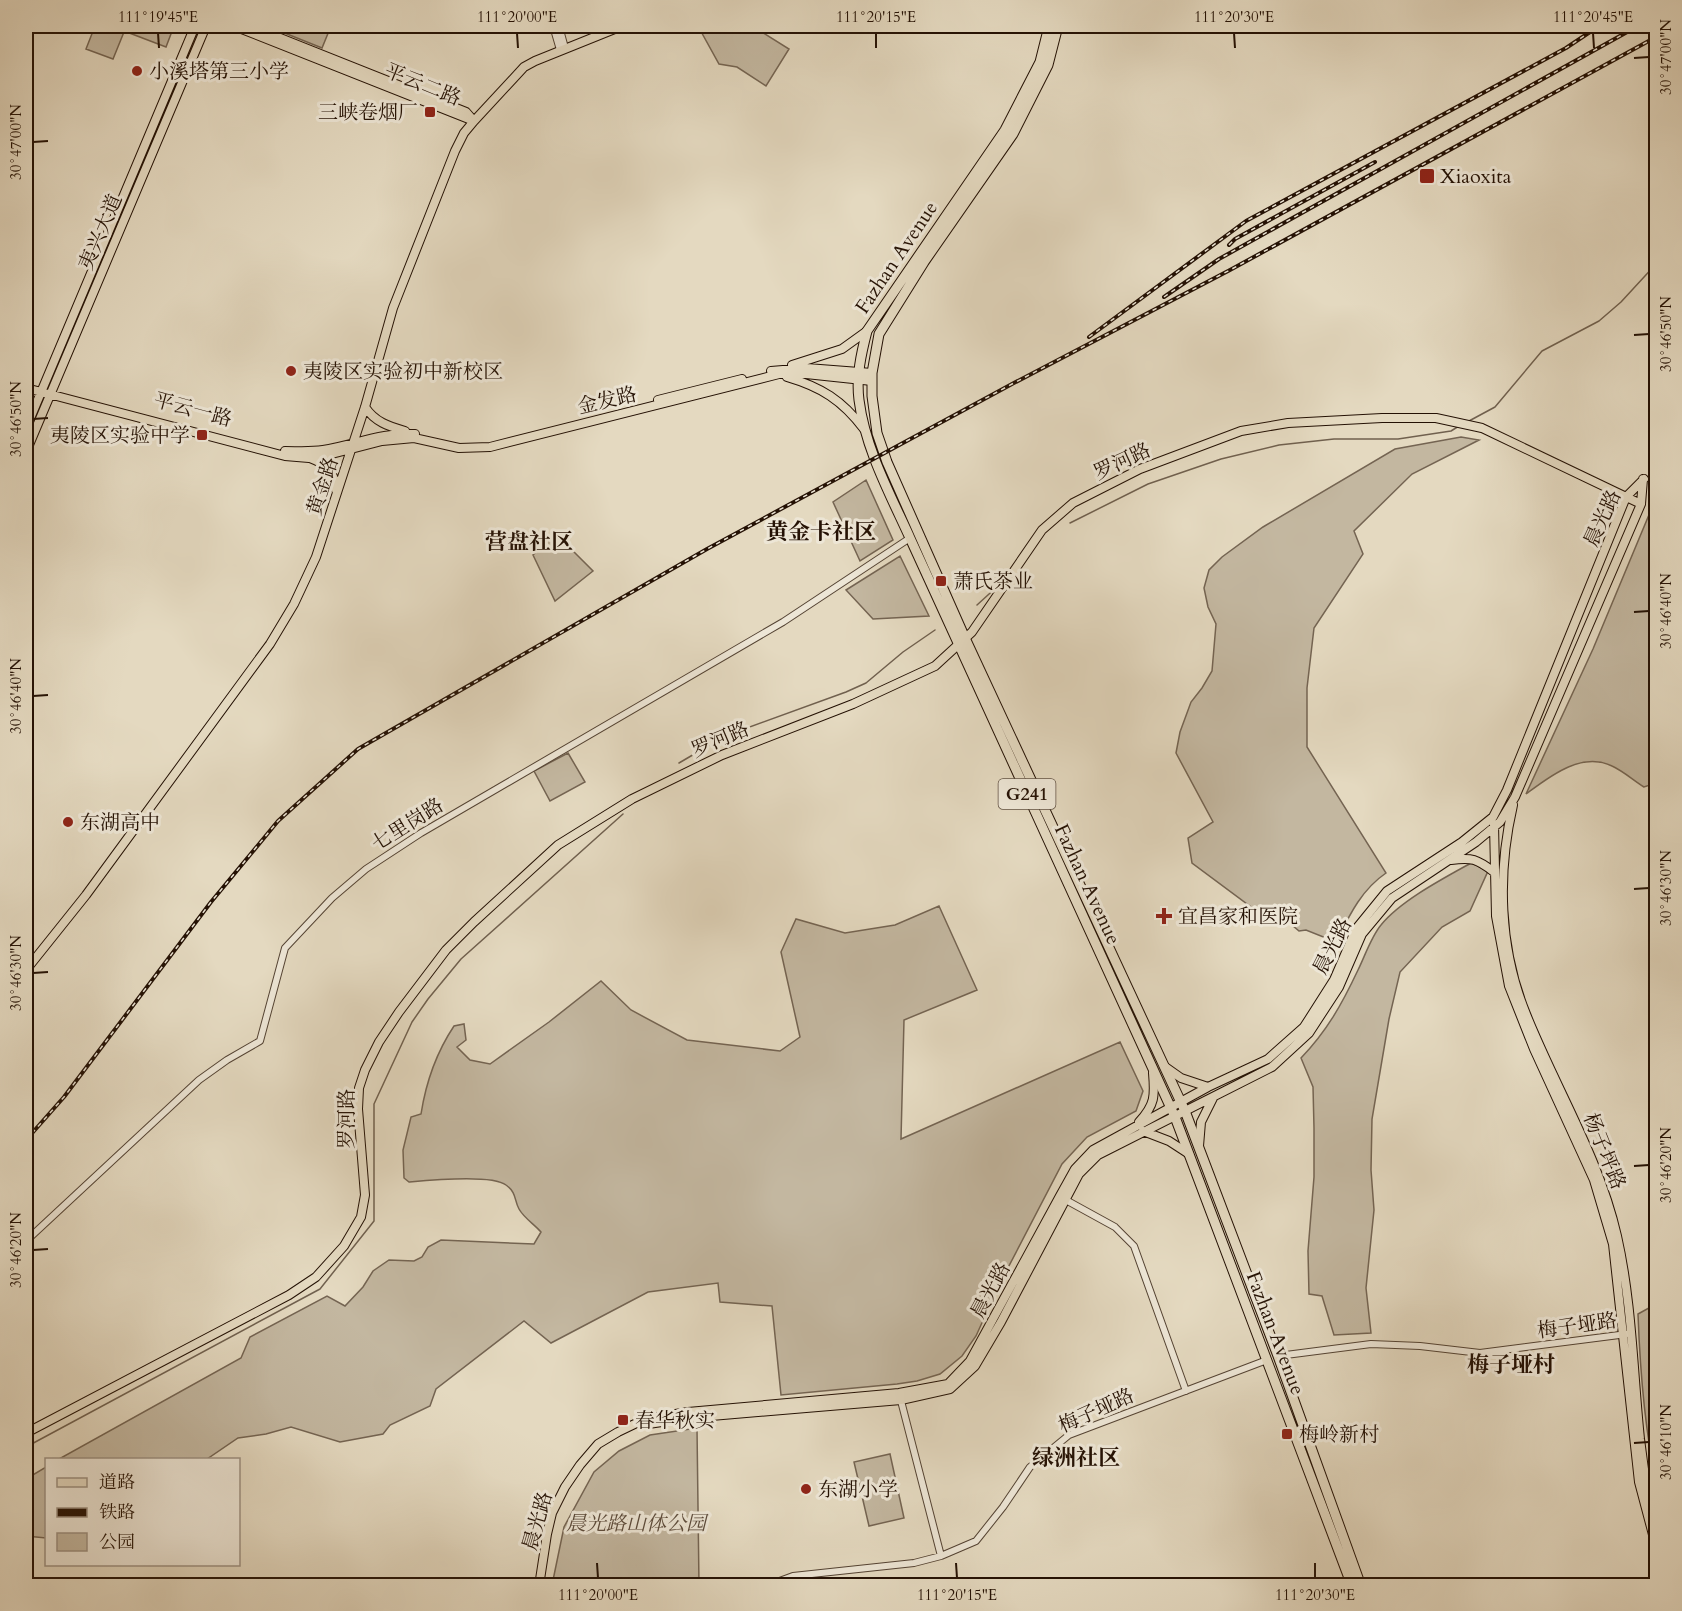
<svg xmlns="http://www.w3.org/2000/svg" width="1682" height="1611" font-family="Cardo,'Noto Serif SC',serif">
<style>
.green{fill:#c3b7a0;stroke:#746452;stroke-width:1.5}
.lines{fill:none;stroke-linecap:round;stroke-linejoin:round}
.stream{stroke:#70604e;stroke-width:1.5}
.minor-casing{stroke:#544333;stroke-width:8}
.major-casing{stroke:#241104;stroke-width:10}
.highway-casing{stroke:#241104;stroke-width:11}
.minor{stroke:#ede6d6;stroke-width:6}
.major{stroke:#e4d9c0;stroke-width:8}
.highway{stroke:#e4d9c0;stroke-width:9}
.rail-casing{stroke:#241104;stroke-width:4}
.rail{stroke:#ede6d6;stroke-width:1.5;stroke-dasharray:4.5;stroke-linecap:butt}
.ticks{fill:none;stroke:#241104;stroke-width:2}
.poi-dot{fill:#8f2418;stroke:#ede6d6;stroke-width:2}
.labels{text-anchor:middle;stroke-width:6;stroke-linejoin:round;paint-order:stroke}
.shield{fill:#ede6d6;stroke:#605143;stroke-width:1.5}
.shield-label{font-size:18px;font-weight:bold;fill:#241104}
.poi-label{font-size:20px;fill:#241104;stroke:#ede6d6;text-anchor:start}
.street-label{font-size:20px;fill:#241104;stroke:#ede6d6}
.park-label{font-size:20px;font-style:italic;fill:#5c4b3b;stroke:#ede6d6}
.quarter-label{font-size:22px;font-weight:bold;fill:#241104;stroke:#ede6d6}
.neatline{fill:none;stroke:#241104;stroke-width:2}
.ticks-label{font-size:15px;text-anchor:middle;fill:#241104}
</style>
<rect width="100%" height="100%" fill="#e4d9c0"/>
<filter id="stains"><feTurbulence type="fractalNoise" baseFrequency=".00333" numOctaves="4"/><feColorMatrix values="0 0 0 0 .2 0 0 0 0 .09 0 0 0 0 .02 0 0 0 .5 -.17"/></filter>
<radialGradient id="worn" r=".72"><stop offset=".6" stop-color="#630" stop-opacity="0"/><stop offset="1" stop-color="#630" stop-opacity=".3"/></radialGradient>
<path class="green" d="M 95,26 L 107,26 L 124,32 L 113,59 L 86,49 Z
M 111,26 L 174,26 L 166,47 Z
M 267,26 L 331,26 L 322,48 Z
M 698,26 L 752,26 L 789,49 L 766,86 L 737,67 L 719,64 Z
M 1461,437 L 1479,440 L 1412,474 L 1354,531 L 1363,554 L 1314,628 L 1307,688 L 1307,747 L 1386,873 C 1361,890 1349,916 1336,942 L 1306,930 L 1299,931 L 1273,909 L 1262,915 L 1192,863 L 1188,838 L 1213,822 L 1176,753 L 1180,732 L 1191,702 L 1202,688 L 1212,671 L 1216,624 L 1208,607 L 1204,588 L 1209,570 L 1222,557 L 1263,527 L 1395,449 Z
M 866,480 L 893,540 L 860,561 L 833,502 Z
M 1656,498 L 1656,783 L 1644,787 C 1633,780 1623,771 1612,766 C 1581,751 1549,777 1526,794 L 1593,649 Z
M 556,534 L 593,571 L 555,601 L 533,555 Z
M 900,556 L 929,616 L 873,619 L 846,590 Z
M 568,753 L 585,782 L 550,801 L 534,771 Z
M 1471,863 L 1488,871 L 1470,911 L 1442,927 L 1400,972 L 1389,1019 L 1372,1119 L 1371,1170 L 1374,1210 L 1366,1288 L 1371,1333 L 1334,1335 L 1322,1296 L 1309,1294 L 1308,1251 L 1314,1177 L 1314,1128 L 1313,1087 L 1301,1058 C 1327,1031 1342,1004 1358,970 C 1365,956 1371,937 1381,925 C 1400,901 1444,878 1471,863 Z
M 939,906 L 977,990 L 904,1020 L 901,1139 L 1120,1042 L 1143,1091 L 1136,1111 L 1087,1137 L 1062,1164 L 999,1285 L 976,1336 L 962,1356 L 940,1374 L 917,1381 L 897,1384 L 781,1395 L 772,1306 L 720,1302 L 718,1283 L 648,1292 L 551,1343 L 524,1321 L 436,1389 L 430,1406 L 390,1425 L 383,1434 L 340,1442 L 291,1427 L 266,1434 L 238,1438 L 207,1459 L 59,1459 L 241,1358 L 250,1337 L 327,1296 L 345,1306 L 363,1287 L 373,1271 L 389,1260 L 414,1261 L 422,1257 L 428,1247 L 441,1240 L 534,1244 L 541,1232 C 534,1224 524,1218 519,1209 C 514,1200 517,1193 506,1185 C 492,1174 430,1180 409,1182 L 404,1178 L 403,1150 L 411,1117 L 421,1114 C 426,1082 436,1053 454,1026 L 464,1024 L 466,1040 L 457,1047 L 470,1060 L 490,1064 L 549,1022 L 601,981 L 631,1010 L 687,1040 L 780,1051 L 800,1037 L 781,952 L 796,919 L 845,933 L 895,925 Z
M 1656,1304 L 1656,1481 C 1644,1426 1640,1369 1638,1314 Z
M 697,1428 L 699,1585 L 552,1585 L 564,1527 L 594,1472 L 619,1451 L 650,1435 Z
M 890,1454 L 904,1518 L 869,1526 L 854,1462 Z
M 46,1467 L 46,1538 L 26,1536 L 26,1479 Z"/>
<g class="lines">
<path class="stream" d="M 1469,421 L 1495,407 L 1542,351 L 1599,321 L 1621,302 L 1656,264
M 1070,523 L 1148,484 L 1221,459 L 1279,445 L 1334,439 L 1398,439 L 1451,431 L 1459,426
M 977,605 L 1000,584
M 679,763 L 725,736 L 846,692 L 866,683 L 903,652 L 935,630
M 26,1447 L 320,1289 L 374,1221 L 374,1104 L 412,1022 L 428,999 L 461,959 L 623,814"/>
<defs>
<path id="minor" d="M 553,26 L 560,50
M 559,26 L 565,48
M 1064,1199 L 1115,1227 L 1134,1246 L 1186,1391
M 26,1241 L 199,1080 L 227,1060 L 260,1041 L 285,948 L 332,898 L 366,869 L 421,833 L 783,622 L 910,538
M 1278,1356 L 1371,1344 L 1420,1346 L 1480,1353 L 1627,1334
M 900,1397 L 941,1556
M 766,1586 L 793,1576 L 914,1563 L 941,1556 L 976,1541 L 1003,1507 L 1030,1467 L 1069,1435 L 1267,1360"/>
<path id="major" d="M 234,26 L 474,121
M 250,26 L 466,112 L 473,120
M 792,365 L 842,349 L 867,331
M 771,371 L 807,368 L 872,373
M 787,377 C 821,387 842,400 864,429
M 26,388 L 285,456 L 309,458 L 324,456 L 382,441 L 414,438 L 459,448 L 490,447 L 779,374 L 806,374 L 872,381
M 658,400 L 742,379
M 365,407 C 375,422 388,426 405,431
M 26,428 L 195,26
M 285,451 C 298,451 310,452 323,450 C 354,445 383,432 415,434
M 26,452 L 206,26
M 310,458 C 326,464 335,472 336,490
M 1513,805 C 1497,874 1499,948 1526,1014 C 1556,1089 1599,1157 1617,1236 C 1632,1302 1633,1371 1640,1439 C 1644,1469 1647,1499 1656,1528
M 1494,824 L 1496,916 L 1509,986 L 1534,1049 L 1594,1180 L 1613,1244 L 1639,1482 L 1656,1546
M 1451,860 C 1472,857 1477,859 1494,872
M 26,970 L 86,895 L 270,644 L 294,604 L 316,557 L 365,407 L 393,308 L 455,151 L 464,133 L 474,121 L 524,67 L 535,61 L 622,26
M 1164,1066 L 1181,1078 L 1208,1087
M 1139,1122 C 1155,1105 1155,1096 1153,1073
M 1143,1131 L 1169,1141 L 1189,1154
M 1199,1146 L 1201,1122 L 1213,1098
M 642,1425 L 688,1418 L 901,1400 L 950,1389 L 975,1366 L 1001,1322 L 1079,1174 L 1098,1155 L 1272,1067 L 1309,1033 L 1339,987 L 1362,934 L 1392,898 L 1476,842 L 1500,822 L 1515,797 L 1641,504 L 1643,479
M 26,1433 L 289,1295 L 316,1277 L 344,1246 L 361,1217 L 365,1195 L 358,1109 L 359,1088 L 365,1070 L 379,1042 L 399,1012 L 446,950 L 474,922 L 558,845 L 632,799 L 722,755 L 853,704 L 935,666 L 972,632 L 1042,530 L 1073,503 L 1140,469 L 1241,431 L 1288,423 L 1382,418 L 1436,418 L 1482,428 L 1641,504
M 539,1586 L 547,1534 L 552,1513 L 565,1487 L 580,1465 L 598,1444 L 618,1432 L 645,1419 L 688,1412 L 899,1393 L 948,1384 L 970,1361 L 1060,1196 L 1075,1169 L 1093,1150 L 1208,1087 L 1268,1059 L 1304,1027 L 1334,980 L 1356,929 L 1387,891 L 1462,842 L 1493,817 L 1507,790 L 1626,497 L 1644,479"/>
<path id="highway" d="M 1049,26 L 1040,62 L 1005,130 L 867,331 C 861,354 856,377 859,400 C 865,448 890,494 910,538 L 1175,1117 L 1352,1586
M 1058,26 L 1048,65 L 1013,134 L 924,262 L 879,334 L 872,373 L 872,396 L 877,433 L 887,462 L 965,638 L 1185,1111 L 1278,1356 L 1361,1586"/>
</defs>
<use href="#minor" class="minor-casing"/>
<use href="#major" class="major-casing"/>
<use href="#highway" class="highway-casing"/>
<use href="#minor" class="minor"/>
<use href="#major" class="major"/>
<use href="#highway" class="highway"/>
<defs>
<path id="rail" d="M 1229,245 L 1235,239 L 1375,162
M 1164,297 L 1219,259 L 1638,26
M 1089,337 L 1246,221 L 1566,48 L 1599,26
M 26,1140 L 64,1097 L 211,902 L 278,821 L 358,749 L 707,549 L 1012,384 L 1230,270 L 1656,37"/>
</defs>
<use href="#rail" class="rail-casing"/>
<use href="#rail" class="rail"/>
</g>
<path class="ticks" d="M 158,33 L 159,48M 517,33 L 518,48M 876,33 L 876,48M 1234,33 L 1235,48M 1593,33 L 1594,48M 1634,58 L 1649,57M 33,142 L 48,141M 1634,335 L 1649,334M 33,419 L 48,418M 1634,612 L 1649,611M 33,696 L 48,695M 1634,889 L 1649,888M 33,973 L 48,972M 1634,1166 L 1649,1165M 33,1250 L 48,1249M 1634,1443 L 1649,1442M 597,1563 L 598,1578M 956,1563 L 957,1578M 1315,1563 L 1315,1578"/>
<g class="poi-dot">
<circle cx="137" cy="71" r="6"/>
<rect x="424" y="106" width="12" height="12" rx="3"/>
<rect x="1419" y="168" width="16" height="16" rx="3"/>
<circle cx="291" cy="371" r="6"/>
<rect x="196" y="429" width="12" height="12" rx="3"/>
<rect x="935" y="575" width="12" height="12" rx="3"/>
<circle cx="68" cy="822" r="6"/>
<path d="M1161 907h6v6h6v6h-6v6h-6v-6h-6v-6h6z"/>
<rect x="617" y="1414" width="12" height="12" rx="3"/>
<rect x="1281" y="1428" width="12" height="12" rx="3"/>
<circle cx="806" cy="1489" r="6"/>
</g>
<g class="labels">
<rect class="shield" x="998.5" y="779" width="57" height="30" rx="4.5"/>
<g class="shield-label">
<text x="1027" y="800">G241</text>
</g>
<g class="poi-label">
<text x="149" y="78">小溪塔第三小学</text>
<text x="418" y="119" text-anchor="end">三峡卷烟厂</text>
<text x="1440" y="183">Xiaoxita</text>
<text x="303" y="378">夷陵区实验初中新校区</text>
<text x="190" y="442" text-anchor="end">夷陵区实验中学</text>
<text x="953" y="588">萧氏茶业</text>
<text x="80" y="829">东湖高中</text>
<text x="1178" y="923">宜昌家和医院</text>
<text x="635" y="1427">春华秋实</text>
<text x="1299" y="1441">梅岭新村</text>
<text x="818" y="1496">东湖小学</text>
</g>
<g class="street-label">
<text transform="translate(423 84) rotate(22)" y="7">平云二路</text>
<text transform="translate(100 232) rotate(-67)" y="7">夷兴大道</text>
<text transform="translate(896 257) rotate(-56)" y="7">Fazhan Avenue</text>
<text transform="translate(607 400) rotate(-13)" y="7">金发路</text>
<text transform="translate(193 409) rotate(15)" y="7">平云一路</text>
<text transform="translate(1122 461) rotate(-25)" y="7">罗河路</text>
<text transform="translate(322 486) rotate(-72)" y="7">黄金路</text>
<text transform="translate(1602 518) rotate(-65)" y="7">晨光路</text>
<text transform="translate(720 739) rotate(-23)" y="7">罗河路</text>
<text transform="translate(407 824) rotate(-32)" y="7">七里岗路</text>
<text transform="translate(1088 884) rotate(65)" y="7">Fazhan Avenue</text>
<text transform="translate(1332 946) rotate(-63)" y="7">晨光路</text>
<text transform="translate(346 1119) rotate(-90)" y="7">罗河路</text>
<text transform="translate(1605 1151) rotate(68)" y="7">杨子坪路</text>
<text transform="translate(990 1290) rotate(-62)" y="7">晨光路</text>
<text transform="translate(1577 1325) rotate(-8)" y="7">梅子垭路</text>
<text transform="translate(1276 1333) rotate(69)" y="7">Fazhan Avenue</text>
<text transform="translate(1096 1410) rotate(-24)" y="7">梅子垭路</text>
<text transform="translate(537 1521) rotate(-74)" y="7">晨光路</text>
</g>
<g class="park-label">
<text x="636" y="1530">晨光路山体公园</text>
</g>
<g class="quarter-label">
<text x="821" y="539">黄金卡社区</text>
<text x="529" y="549">营盘社区</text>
<text x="1511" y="1372">梅子垭村</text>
<text x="1076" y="1465">绿洲社区</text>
</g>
</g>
<rect width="1682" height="1611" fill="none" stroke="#e4d9c0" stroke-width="66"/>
<rect x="45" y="1458" width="195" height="108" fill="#ede6d6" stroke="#9d9182" stroke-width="1.5"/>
<rect x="57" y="1478" width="30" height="9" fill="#e4d9c0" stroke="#9d9182" stroke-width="1.5"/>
<text x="99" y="1488" font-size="18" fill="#241104">道路</text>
<rect x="57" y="1508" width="30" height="9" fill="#241104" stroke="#9d9182" stroke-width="1.5"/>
<text x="99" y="1518" font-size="18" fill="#241104">铁路</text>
<rect x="57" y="1533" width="30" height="18" fill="#c3b7a0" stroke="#9d9182" stroke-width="1.5"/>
<text x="99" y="1548" font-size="18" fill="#241104">公园</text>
<rect x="33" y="33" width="1616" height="1545" class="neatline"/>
<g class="ticks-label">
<text x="158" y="22">111°19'45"E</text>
<text x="517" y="22">111°20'00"E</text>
<text x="876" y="22">111°20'15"E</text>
<text x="1234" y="22">111°20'30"E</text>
<text x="1593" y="22">111°20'45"E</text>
<text transform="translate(1666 57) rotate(-90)" y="5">30°47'00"N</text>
<text transform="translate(16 142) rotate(-90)" y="5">30°47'00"N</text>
<text transform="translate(1666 334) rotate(-90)" y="5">30°46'50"N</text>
<text transform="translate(16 419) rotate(-90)" y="5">30°46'50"N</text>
<text transform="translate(1666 611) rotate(-90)" y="5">30°46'40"N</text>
<text transform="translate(16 696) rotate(-90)" y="5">30°46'40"N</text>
<text transform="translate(1666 888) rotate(-90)" y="5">30°46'30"N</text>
<text transform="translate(16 973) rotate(-90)" y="5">30°46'30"N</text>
<text transform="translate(1666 1165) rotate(-90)" y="5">30°46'20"N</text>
<text transform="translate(16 1250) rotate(-90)" y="5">30°46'20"N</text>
<text transform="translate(1666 1442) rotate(-90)" y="5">30°46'10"N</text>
<text x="598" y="1600">111°20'00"E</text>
<text x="957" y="1600">111°20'15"E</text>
<text x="1315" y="1600">111°20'30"E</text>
</g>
<rect width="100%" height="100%" filter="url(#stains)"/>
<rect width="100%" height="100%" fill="url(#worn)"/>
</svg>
